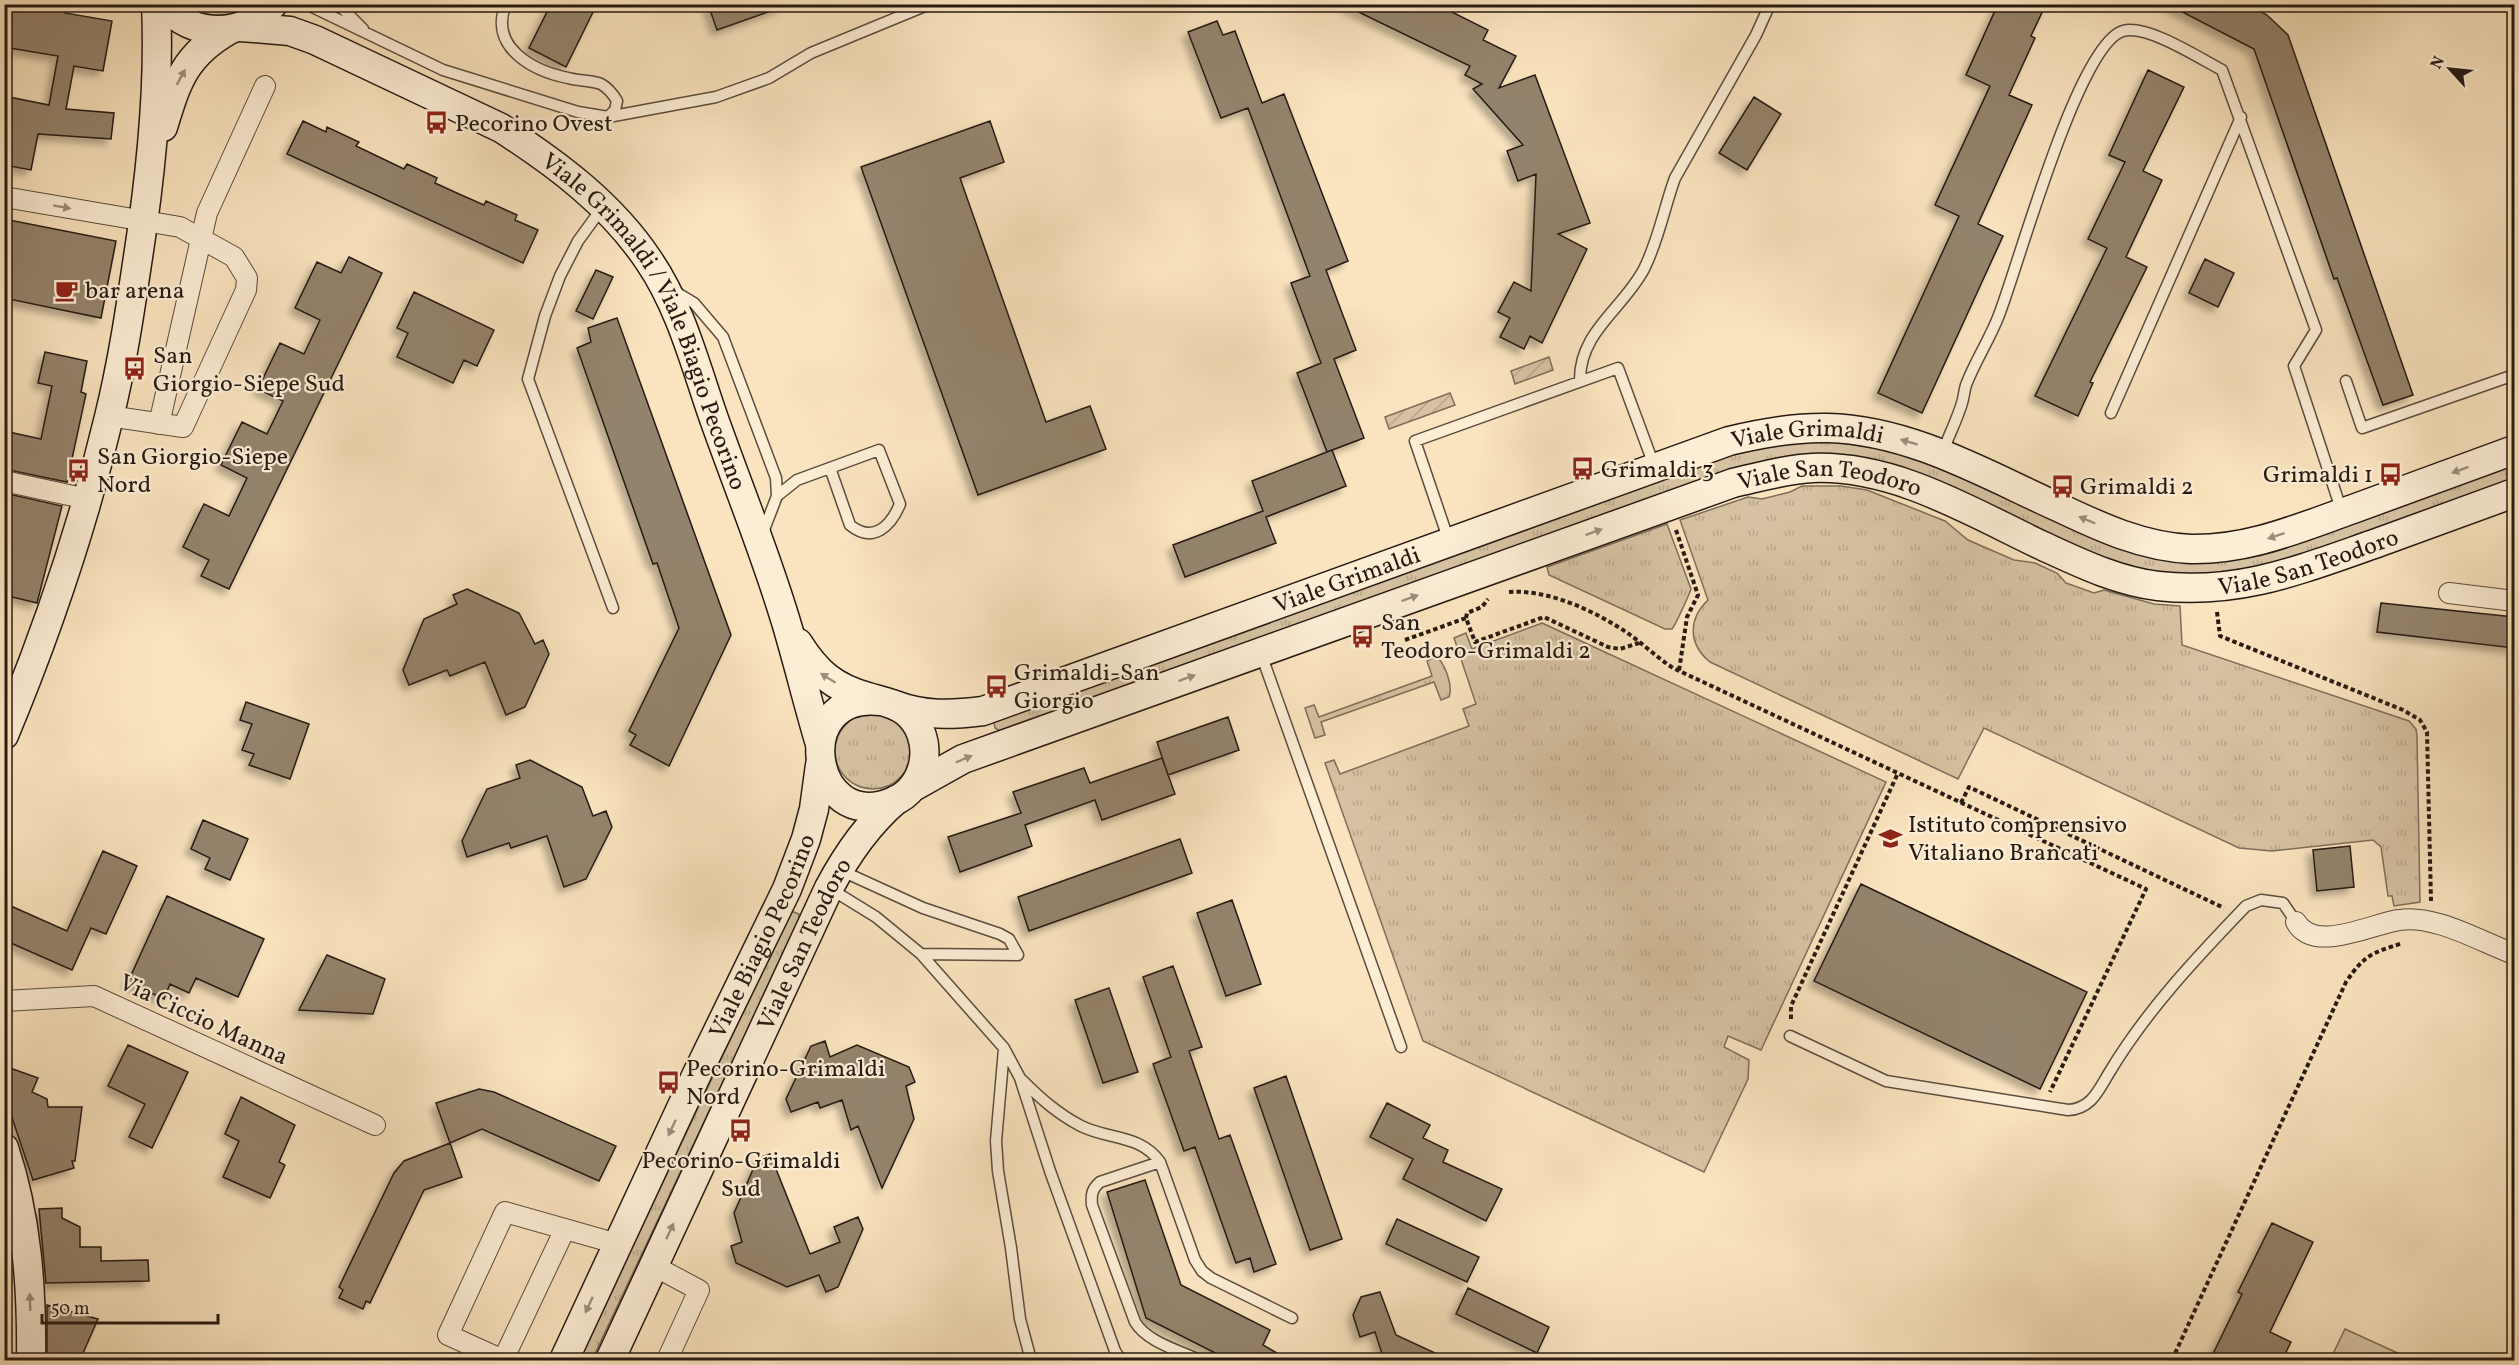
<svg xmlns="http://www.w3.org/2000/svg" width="2519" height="1365" font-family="Vollkorn,serif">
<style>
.grass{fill:url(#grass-tufts);stroke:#7e6e5a;stroke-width:1.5}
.garden{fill:url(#garden-furrows);stroke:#7e6e5a;stroke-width:1.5}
.pitch{fill:#d6c2a2;stroke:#7e6e5a;stroke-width:1.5}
.building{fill:#94836c;stroke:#261a13;stroke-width:1.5;filter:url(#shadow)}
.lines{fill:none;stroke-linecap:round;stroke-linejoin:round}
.lane-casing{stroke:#5b4c3e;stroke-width:13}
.street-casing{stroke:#5b4c3e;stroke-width:22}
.secondary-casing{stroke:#261a13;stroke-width:31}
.path{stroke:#261a13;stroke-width:4;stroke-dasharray:4.5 3;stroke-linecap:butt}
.lane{stroke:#fcedd5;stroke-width:10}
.street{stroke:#fcedd5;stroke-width:20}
.secondary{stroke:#fcedd5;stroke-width:28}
.oneway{fill:#9c8e7e}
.labels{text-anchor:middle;stroke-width:4.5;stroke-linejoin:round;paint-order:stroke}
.poi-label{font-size:24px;fill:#261a13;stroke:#fcedd5;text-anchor:start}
.street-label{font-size:24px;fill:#261a13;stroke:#fcedd5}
</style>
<defs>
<pattern id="grass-tufts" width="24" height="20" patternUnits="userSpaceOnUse" patternTransform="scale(1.5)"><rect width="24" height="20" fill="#d6c2a2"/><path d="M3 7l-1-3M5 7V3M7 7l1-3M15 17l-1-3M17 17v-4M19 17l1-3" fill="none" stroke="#b8a68b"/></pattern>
<pattern id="garden-furrows" width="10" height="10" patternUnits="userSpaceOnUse" patternTransform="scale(1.5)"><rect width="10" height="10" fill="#d6c2a2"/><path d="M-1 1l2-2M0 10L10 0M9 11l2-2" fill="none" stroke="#b8a68b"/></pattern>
<filter id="shadow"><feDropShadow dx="-5.5" dy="5.5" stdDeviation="3" flood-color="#0004"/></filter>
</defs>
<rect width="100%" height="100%" fill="#fae4bf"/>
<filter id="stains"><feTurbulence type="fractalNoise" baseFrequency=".00333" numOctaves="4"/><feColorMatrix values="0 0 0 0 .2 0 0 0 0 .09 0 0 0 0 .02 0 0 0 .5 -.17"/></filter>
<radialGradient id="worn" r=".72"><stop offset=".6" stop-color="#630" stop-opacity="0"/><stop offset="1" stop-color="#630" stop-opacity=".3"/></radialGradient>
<path class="grass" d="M 185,5 L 253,5 C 229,19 208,19 185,5 Z
M 1829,441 L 1894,451 L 2226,560 L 2259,556 L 2307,541 L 2514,464 L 2514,479 L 2261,570 L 2187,575 L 2145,571 L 1783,458 L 1736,468 L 1002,732 L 995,728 L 994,723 L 997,718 L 1734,453 L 1783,443 Z
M 1802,486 L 1841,486 L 1867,490 L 1945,521 L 1968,540 L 2014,560 L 2035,563 L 2057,573 L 2066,583 L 2094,593 L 2104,590 L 2154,604 L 2180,606 L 2182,645 L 2409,721 L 2416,729 L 2417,736 L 2420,902 L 2394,906 L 2392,896 L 2388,896 L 2381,847 L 2373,840 L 2272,851 L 2239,848 L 1984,728 L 1958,779 L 1710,662 C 1688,644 1688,619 1708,600 L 1680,520 L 1748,497 L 1762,499 L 1790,492 Z
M 1667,524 L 1691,589 C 1689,595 1675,626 1672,629 L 1665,629 L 1549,575 L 1547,567 Z
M 1542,623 L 1886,782 L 1761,1050 L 1728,1036 L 1724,1047 L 1749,1060 L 1748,1079 L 1704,1172 L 1423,1041 L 1325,763 L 1334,760 L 1340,774 L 1469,726 L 1463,709 L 1476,704 L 1454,638 L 1466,633 L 1472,649 Z
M 1433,658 L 1438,658 C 1446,666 1453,687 1449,697 L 1441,700 L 1434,682 L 1321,722 L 1325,735 L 1315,738 L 1305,708 L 1314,705 L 1319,717 L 1432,676 L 1427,661 Z
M835 751a38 38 0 1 1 76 0a38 38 0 1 1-76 0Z
M 791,911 L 799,914 L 799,920 L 592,1360 L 579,1360 Z"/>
<path class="garden" d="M 1549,357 L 1553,370 L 1515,384 L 1511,371 Z
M 1450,393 L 1455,405 L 1389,429 L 1385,417 Z"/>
<path class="pitch" d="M 2345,1329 L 2413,1360 L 2330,1360 Z"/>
<path class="building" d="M 4,4 L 67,4 L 65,13 L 112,21 L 103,71 L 74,66 L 66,109 L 114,113 L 111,139 L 38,134 L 31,170 L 4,165 L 4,96 L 49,105 L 58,56 L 4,47 Z
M 551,4 L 597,4 L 566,67 L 529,48 Z
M 708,4 L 782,4 L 782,7 L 717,30 Z
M 1342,4 L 1436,4 L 1488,30 L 1483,40 L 1516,56 L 1499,88 L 1535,75 L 1590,223 L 1558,234 L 1587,249 L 1542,343 L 1530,336 L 1524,349 L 1500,337 L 1510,318 L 1498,312 L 1514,282 L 1531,291 L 1536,174 L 1518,181 L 1507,151 L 1523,145 L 1473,89 L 1482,84 L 1465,75 L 1470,66 Z
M 1998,4 L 2046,4 L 2031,36 L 2035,38 L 2009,95 L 2032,105 L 1978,224 L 2003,236 L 1922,413 L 1878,393 L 1959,216 L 1935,205 L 1990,86 L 1966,75 Z
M 2167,4 L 2247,4 L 2267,15 L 2288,35 L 2413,395 L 2383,405 L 2337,278 L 2334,279 L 2254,49 Z
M 1217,21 L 1223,35 L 1235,31 L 1262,103 L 1284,94 L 1348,261 L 1326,270 L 1356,350 L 1334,359 L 1364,438 L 1327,452 L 1297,373 L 1321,363 L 1291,283 L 1310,276 L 1248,108 L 1221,118 L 1188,32 Z
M 2148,70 L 2184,87 L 2143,171 L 2162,180 L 2126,257 L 2147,267 L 2090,382 L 2093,383 L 2078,416 L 2035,396 L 2107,248 L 2088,239 L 2125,162 L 2109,155 Z
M 1754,97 L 1781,114 L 1747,170 L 1719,153 Z
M 303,121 L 326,132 L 327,127 L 359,142 L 356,146 L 404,169 L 407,164 L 437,178 L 435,183 L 459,194 L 484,205 L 486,201 L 517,215 L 515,220 L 538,230 L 523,263 L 287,154 Z
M 990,121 L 1004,162 L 960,178 L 1046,422 L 1090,406 L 1106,449 L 978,495 L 861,167 Z
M 4,219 L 116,241 L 101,318 L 4,298 Z
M 349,257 L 382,273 L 229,589 L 201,576 L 209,560 L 183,547 L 204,504 L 229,516 L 247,478 L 221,465 L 242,422 L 267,434 L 283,401 L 258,389 L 280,343 L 304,354 L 320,320 L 295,308 L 317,262 L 341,273 Z
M 2205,259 L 2234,273 L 2218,307 L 2189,293 Z
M 596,270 L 613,277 L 593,319 L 576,311 Z
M 414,292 L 494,330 L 477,366 L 464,360 L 453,383 L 397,357 L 408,333 L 397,328 Z
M 617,318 L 731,635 L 669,766 L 630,745 L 636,735 L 629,731 L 679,628 L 657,563 L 653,564 L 577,348 L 591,342 L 588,328 Z
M 45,352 L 87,361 L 81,392 L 86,394 L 67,482 L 4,469 L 4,431 L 41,439 L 52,386 L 38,383 Z
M 1332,450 L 1346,486 L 1266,517 L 1276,543 L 1185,577 L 1173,545 L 1263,511 L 1252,481 Z
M 4,493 L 62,506 L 37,603 L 4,595 Z
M 467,589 L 519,613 L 535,644 L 543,640 L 549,654 L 525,707 L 506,715 L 485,662 L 450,676 L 447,670 L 409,685 L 403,670 L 424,619 L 457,604 L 453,595 Z
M 2381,603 L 2514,617 L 2514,648 L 2377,632 Z
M 246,702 L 309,724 L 290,779 L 249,765 L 254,754 L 242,750 L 252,724 L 240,720 Z
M 1228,717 L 1239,750 L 1168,775 L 1157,742 Z
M 1162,758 L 1175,794 L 1102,820 L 1095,800 L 1025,825 L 1032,846 L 960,872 L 948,837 L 1021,813 L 1013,792 L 1084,768 L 1090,783 Z
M 530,760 L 582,787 L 593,816 L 606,811 L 612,827 L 586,879 L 564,887 L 547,836 L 511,848 L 509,843 L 467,857 L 462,841 L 487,789 L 520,778 L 516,765 Z
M 203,820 L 248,839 L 230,880 L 205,869 L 210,858 L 191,849 Z
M 1180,839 L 1192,873 L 1029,931 L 1018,897 Z
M 2350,846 L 2354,887 L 2317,891 L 2313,850 Z
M 103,851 L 137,866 L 106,934 L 91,928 L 72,970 L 4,940 L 4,903 L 67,931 Z
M 1861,884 L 2087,992 L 2040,1089 L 1814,981 Z
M 167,896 L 264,939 L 238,997 L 196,978 L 189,993 L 170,984 L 164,999 L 128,982 Z
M 1232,900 L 1261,984 L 1226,996 L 1197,913 Z
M 327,955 L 385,979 L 373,1014 L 299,1010 Z
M 1173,966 L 1202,1047 L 1189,1051 L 1219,1139 L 1230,1135 L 1276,1264 L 1254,1272 L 1250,1258 L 1236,1263 L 1195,1147 L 1184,1151 L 1153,1064 L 1171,1057 L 1143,977 Z
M 1109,988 L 1138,1072 L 1103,1083 L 1075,1000 Z
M 825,1041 L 830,1057 L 857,1045 L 909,1067 L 915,1082 L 906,1086 L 914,1119 L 882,1188 L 858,1126 L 851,1130 L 842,1100 L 820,1108 L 818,1102 L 791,1112 L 786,1099 L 811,1046 Z
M 128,1045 L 188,1072 L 152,1148 L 129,1137 L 145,1104 L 108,1086 Z
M 10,1068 L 38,1078 L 32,1092 L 47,1099 L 48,1107 L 82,1107 L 75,1161 L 72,1161 L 74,1168 L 33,1180 L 4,1094 L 4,1078 Z
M 1286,1076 L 1342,1239 L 1310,1250 L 1254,1088 Z
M 479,1089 L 494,1092 L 616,1146 L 599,1181 L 482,1129 L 450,1143 L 436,1103 Z
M 241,1097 L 295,1125 L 279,1162 L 285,1165 L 270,1198 L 223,1177 L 239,1141 L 225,1134 Z
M 1387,1103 L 1430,1125 L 1423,1138 L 1448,1150 L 1443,1162 L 1502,1189 L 1486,1221 L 1403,1179 L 1413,1159 L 1370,1137 Z
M 450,1143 L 462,1177 L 424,1190 L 370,1303 L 366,1301 L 363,1309 L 339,1298 L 343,1290 L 339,1287 L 394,1173 L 404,1161 Z
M 770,1154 L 810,1254 L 840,1242 L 834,1227 L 858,1217 L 863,1229 L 838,1287 L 826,1292 L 819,1275 L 787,1287 L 736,1263 L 731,1246 L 742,1242 L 734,1213 L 758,1158 Z
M 1145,1180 L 1181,1285 L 1270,1330 L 1263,1345 L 1289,1360 L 1229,1360 L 1146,1318 L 1107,1192 Z
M 62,1208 L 62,1218 L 80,1227 L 80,1247 L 101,1247 L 101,1261 L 148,1260 L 149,1281 L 46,1283 L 39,1209 Z
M 1397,1219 L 1479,1257 L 1467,1282 L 1386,1244 Z
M 2272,1223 L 2313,1242 L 2270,1332 L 2291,1342 L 2282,1360 L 2210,1360 L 2242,1294 L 2238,1292 Z
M 1468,1288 L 1549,1327 L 1537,1353 L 1456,1314 Z
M 1380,1292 L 1396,1335 L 1450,1360 L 1384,1360 L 1375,1332 L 1360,1337 L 1353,1315 L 1361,1297 Z
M 47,1305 L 98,1319 L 80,1360 L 47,1360 Z"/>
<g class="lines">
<defs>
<path id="lane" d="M 306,4 L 443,70 L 578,112 L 608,117 L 716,97 L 769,78 L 811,53 L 930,4
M 338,4 L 363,29
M 506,4 C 488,47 533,71 568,78 C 578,81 592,80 601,84 C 608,88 613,94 617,101 L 615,110 L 608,117
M 602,208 L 578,241 L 560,276 L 545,316 L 528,379 L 613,608
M 674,291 L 694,303 L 723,337 L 776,478 L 777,496 L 762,535
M 1580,381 C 1579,332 1623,309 1644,269 C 1659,239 1664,208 1675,178 L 1756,35 L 1770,4
M 2346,381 L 2362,428 L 2511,376 L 2514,385
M 2111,413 L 2241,117
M 1942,454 C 1948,437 1957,420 1962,403 C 1964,397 1964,391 1966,385 C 1975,361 1990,339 1999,315 C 2018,267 2078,44 2123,31 C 2147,24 2199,58 2222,70 L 2316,330 L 2294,366 L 2342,512
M 777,496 L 797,480 L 879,450 L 900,504 C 891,526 873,544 850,525 L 830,468
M 1449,541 L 1415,441 L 1618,368 L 1655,468
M 1261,654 L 1401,1047
M 842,871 L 923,908 L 1000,934 L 1009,939 L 1018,955 L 921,954
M 829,888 L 876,917 L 921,954 L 1004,1048 L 1020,1078 L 1050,1171 L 1115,1351 L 1121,1360
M 1790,1036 L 1886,1081 L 2068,1110 C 2091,1109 2098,1091 2109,1073 C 2146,1011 2196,958 2246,906 L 2261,900 L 2283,903 L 2296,922
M 1004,1049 L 996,1141 L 998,1171 L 1011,1248 L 1020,1319 L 1031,1360
M 1022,1080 C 1041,1099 1058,1114 1081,1126 C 1109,1140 1140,1134 1160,1162 L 1195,1260 L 1202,1271 L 1211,1278 L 1292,1318
M 1160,1162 L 1100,1182 C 1092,1189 1091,1194 1092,1205 L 1135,1322 C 1147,1342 1178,1350 1199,1360"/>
<path id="street" d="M 4,197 L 180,227 L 234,257 L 247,278 L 246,290 L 183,427 L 109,416
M 159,424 L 207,213 L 265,86
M 4,481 L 87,499
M 2449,593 L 2514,601
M 2296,922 C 2314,954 2371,924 2399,920 C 2435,914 2481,942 2514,954
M 4,1001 L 94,996 L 375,1125
M 565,1229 L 503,1360 L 448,1335 L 505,1212 L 618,1244
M 654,1266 L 699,1290 L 667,1360"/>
<g id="secondary">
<path d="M 163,4 C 193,39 244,38 273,4"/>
<path id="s1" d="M 241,27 L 290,31 L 315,40 L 501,128 C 557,164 612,205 649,261 C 680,306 695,364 713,416 C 737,484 765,552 786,622 C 798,662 808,704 820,744"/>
<path d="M 163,127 C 177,81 185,55 229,30"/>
<path d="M 798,643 C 816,672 834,688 868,697 C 881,701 895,703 906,712 C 936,737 928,788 892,802 C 810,835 788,690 881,701"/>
<path id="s2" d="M 895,705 C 924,716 951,715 983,711 L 1729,441 C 1762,433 1794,427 1828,428 C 1910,430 1985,474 2058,507 C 2100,527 2143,547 2191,549 C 2249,550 2299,528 2353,509 C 2407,489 2461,469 2514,450"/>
<path d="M 4,735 C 47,632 83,526 109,417 C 122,365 130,311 138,257 C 151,174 160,88 156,4"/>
<path id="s3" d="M 913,787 L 963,759 L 1733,483 C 1760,477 1787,469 1813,468 C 1895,465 1971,512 2043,546 C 2080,563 2117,581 2158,586 C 2239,595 2299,570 2374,544 C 2421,527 2468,510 2514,493"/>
<path d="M 4,1148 C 27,1217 32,1288 31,1360"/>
<path id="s4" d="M 564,1360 L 696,1076 L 787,889 L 806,839 L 814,809 L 820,765"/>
<path id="s5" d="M 610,1360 L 829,888 C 847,854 867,825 896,800"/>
</g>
</defs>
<use href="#lane" class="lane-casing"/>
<use href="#street" class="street-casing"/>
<use href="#secondary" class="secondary-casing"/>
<path class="path" d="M 1676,530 L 1698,595 L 1687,617 L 1679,671
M 1509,592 C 1549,589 1597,612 1629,634 C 1644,645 1658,658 1673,668 L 2146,889 L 2050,1092
M 2217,612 L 2220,636 L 2403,710 L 2420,720 L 2427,732 L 2431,901
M 1466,618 L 1467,613 L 1482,607 L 1488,599
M 1405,640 L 1466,618 L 1475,642 L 1544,617 L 1608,647 L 1620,649 L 1639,643
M 1961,803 L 1969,787 L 2224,908
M 1791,1019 L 1791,1006 L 1898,773
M 2172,1360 L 2346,982 C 2365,954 2372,953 2403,943"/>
<use href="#lane" class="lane"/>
<use href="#street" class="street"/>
<use href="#secondary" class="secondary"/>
</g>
<defs><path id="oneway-solid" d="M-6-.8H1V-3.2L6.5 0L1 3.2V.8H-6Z" transform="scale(1.5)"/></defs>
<g class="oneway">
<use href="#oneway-solid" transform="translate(181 77) rotate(-62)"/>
<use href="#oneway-solid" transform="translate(62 207) rotate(10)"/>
<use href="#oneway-solid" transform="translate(1909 442) rotate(-164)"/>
<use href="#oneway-solid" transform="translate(2460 470) rotate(160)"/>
<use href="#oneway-solid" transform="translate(2087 520) rotate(-157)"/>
<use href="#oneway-solid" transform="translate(1594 532) rotate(-20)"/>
<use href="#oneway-solid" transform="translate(2276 536) rotate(162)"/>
<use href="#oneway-solid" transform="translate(1410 598) rotate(-20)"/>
<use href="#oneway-solid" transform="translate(828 678) rotate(-148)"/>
<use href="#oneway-solid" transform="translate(1187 678) rotate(-20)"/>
<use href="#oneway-solid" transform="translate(964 759) rotate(-23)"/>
<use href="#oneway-solid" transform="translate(672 1128) rotate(115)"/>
<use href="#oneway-solid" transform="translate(670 1231) rotate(-65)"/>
<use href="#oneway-solid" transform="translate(30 1302) rotate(-92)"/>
<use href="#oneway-solid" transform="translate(589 1305) rotate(115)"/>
</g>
<defs>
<symbol id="bus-bare" viewBox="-9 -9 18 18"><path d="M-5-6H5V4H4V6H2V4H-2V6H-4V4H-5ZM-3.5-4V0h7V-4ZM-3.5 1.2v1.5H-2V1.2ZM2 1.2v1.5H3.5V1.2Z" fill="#8f2418" stroke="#fcedd5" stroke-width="2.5" paint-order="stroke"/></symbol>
<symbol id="cafe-bare" viewBox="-9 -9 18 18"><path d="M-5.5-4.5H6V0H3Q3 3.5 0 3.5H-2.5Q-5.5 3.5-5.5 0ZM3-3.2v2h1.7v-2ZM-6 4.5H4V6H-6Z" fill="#8f2418" stroke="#fcedd5" stroke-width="2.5" paint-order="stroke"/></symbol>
<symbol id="school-bare" viewBox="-9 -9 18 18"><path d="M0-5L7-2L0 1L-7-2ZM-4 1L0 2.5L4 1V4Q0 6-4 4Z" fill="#8f2418" stroke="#fcedd5" stroke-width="2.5" paint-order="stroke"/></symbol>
</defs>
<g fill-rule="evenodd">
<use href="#bus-bare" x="420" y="106" width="33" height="33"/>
<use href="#cafe-bare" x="50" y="274" width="33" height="33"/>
<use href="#bus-bare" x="118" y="352" width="33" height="33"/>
<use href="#bus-bare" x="1566" y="452" width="33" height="33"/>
<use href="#bus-bare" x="62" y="454" width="33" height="33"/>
<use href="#bus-bare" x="2374" y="458" width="33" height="33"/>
<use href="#bus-bare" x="2046" y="470" width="33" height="33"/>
<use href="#bus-bare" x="1346" y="620" width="33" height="33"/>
<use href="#bus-bare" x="980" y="670" width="33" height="33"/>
<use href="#school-bare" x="1874" y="822" width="33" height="33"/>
<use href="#bus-bare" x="652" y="1066" width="33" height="33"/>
<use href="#bus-bare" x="724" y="1114" width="33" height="33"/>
</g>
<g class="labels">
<g class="poi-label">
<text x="455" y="131">Pecorino Ovest</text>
<text x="85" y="298">bar arena</text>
<text x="153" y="363">San<tspan x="153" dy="28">Giorgio-Siepe Sud</tspan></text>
<text x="97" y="464">San Giorgio-Siepe<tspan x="97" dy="28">Nord</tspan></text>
<text x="1601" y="477">Grimaldi 3</text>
<text x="2373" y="482" text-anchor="end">Grimaldi 1</text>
<text x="2080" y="494">Grimaldi 2</text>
<text x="1381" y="630">San<tspan x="1381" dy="28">Teodoro-Grimaldi 2</tspan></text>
<text x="1014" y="680">Grimaldi-San<tspan x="1014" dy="28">Giorgio</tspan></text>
<text x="1908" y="832">Istituto comprensivo<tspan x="1908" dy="28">Vitaliano Brancati</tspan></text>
<text x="686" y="1076">Pecorino-Grimaldi<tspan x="686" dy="28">Nord</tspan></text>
<text x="741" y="1168" text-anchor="middle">Pecorino-Grimaldi<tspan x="741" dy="28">Sud</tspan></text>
</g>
<g class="street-label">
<text dy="8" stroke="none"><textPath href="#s1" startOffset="531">Viale Grimaldi / Viale Biagio Pecorino</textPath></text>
<text dy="8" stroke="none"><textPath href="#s2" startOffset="962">Viale Grimaldi</textPath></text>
<text dy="8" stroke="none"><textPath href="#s3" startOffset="974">Viale San Teodoro</textPath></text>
<text dy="8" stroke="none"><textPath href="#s3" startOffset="1478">Viale San Teodoro</textPath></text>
<text dy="8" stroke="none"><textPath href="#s2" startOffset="476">Viale Grimaldi</textPath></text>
<text dy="8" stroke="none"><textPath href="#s4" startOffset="468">Viale Biagio Pecorino</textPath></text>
<text dy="8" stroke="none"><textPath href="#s5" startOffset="459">Viale San Teodoro</textPath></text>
<text transform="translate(204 1019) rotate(25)" y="8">Via Ciccio Manna</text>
</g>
</g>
<rect width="2519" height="1365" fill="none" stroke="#fae4bf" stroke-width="24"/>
<rect x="6" y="6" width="2507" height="1353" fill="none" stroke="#261a13" stroke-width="3"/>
<rect x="12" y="12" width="2495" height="1341" fill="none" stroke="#261a13" stroke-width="1.5"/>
<g transform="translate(2450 69) rotate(297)" stroke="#fcedd5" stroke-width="4.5" paint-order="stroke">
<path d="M0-4.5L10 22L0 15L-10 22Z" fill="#261a13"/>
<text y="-9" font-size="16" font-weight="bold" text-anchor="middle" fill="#261a13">N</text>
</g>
<path d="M42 1314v9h176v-9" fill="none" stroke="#261a13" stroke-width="3"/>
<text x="51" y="1314" font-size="18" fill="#261a13" stroke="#fcedd5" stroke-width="4.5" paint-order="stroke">50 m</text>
<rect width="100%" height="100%" filter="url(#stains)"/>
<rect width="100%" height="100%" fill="url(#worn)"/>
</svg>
